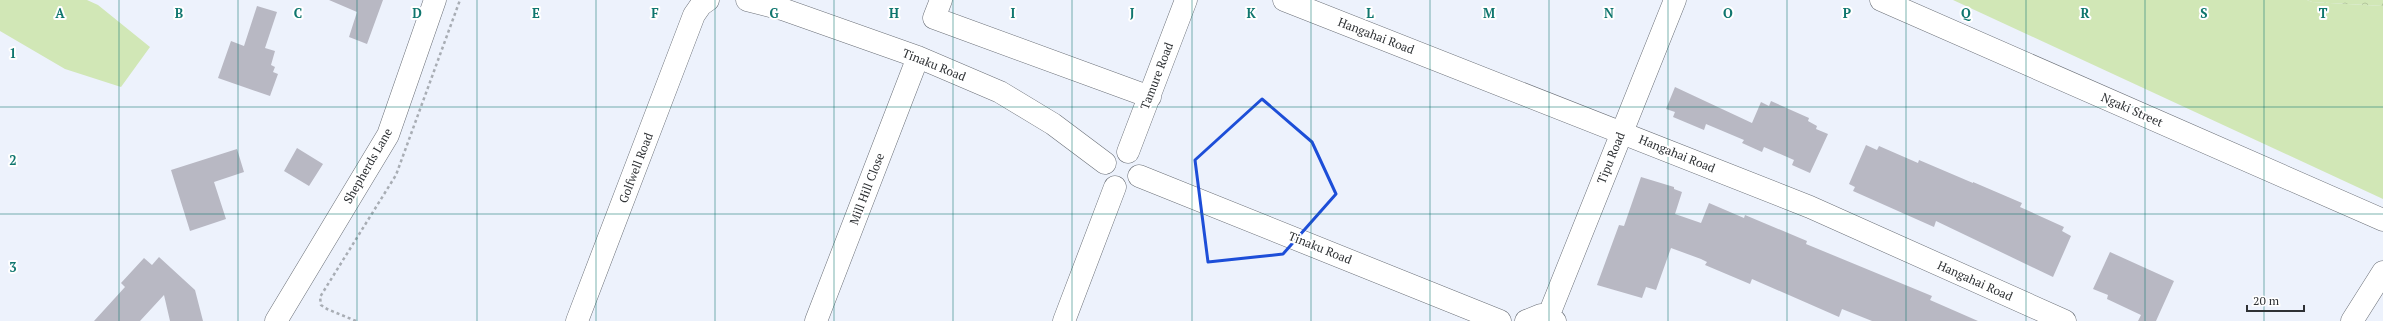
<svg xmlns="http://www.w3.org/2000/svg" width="2383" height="321" font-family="'PT Serif',serif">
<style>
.grass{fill:#d1e7b6}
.forest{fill:url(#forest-crowns)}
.building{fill:#b8b8c3}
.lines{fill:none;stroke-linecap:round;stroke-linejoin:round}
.minor-casing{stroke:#6a6f77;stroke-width:23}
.tertiary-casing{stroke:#6a6f77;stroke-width:23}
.path{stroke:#a8adb4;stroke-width:2.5;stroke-dasharray:3 3;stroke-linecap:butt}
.minor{stroke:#fff;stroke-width:22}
.tertiary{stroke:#fff;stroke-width:22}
.marked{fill:none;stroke:#1d4ed8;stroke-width:3;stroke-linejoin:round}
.grid{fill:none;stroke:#0f766e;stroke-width:1;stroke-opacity:0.55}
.labels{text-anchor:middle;stroke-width:4;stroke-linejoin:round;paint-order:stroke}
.street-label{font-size:12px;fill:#2e3134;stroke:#fff}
.grid-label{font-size:13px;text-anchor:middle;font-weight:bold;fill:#0f766e;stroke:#fff;stroke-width:4;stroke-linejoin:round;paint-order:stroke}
</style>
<defs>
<pattern id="forest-crowns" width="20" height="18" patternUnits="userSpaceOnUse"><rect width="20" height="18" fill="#d1e7b6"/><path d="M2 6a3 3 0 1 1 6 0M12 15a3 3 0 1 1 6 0" fill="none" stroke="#b4c79d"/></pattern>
</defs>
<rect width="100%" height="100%" fill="#edf2fc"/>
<path class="grass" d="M 0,0 L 87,0 L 98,5 L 150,47 L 121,87 L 65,69 L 0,31 Z
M 1953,0 L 2307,0 L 2312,2 L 2383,6 L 2383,199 Z"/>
<path class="forest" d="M 2307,0 L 2383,0 L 2383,6 L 2312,2 Z"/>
<path class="building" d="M 329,0 L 383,0 L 367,44 L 349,37 L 357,12 Z
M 257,6 L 277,12 L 265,48 L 275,51 L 271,65 L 275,67 L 273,72 L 278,74 L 270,96 L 218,78 L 231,41 L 244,46 Z
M 1675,87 L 1752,123 L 1761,102 L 1769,106 L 1771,101 L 1809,118 L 1808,121 L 1817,126 L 1816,129 L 1828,134 L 1810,173 L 1792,165 L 1794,160 L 1764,147 L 1762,152 L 1742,143 L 1744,140 L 1706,124 L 1704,130 L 1673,117 L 1675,112 L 1666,109 Z
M 1866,145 L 1877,150 L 1879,146 L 1918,163 L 1919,160 L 1973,183 L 1973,182 L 2022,203 L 2020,207 L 2064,227 L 2062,231 L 2071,236 L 2053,277 L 1936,221 L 1934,227 L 1853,191 L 1855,187 L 1849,184 Z
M 297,148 L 323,164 L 309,186 L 284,171 Z
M 237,149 L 244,172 L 214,182 L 226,219 L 190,231 L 171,170 Z
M 1641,177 L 1674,187 L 1674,189 L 1682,192 L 1675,214 L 1701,223 L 1709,203 L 1744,218 L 1745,215 L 1807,241 L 1806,244 L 1932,296 L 1930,300 L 1978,321 L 1872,321 L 1842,309 L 1839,317 L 1752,279 L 1750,284 L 1705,265 L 1707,262 L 1701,259 L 1671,248 L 1656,290 L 1646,287 L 1642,298 L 1597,285 L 1619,225 L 1624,226 Z
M 2110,252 L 2174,281 L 2156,321 L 2138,321 L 2141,315 L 2107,299 L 2108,295 L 2093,289 Z
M 159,257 L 195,290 L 203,321 L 170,321 L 164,295 L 140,321 L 94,321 L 125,287 L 121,283 L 144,258 L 152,265 Z"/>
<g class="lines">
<defs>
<path id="minor" d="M 747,0 L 782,9 L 918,57 L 1000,92 L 1053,124 L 1105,163
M 941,0 L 934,18 L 1150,97
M 1284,0 L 1810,207 L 2065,321
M 1881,0 L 2383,220
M 1128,152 L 1186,0
M 1139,176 L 1500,321
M 1548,317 L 1675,0
M 577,321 L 694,15 L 701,5 L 708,0
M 816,321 L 918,57
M 1064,321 L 1115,187
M 1526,321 L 1541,315 L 1555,321
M 2352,321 L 2383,272"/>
<path id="tertiary" d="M 276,321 L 388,135 L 435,0"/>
</defs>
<use href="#minor" class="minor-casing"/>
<use href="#tertiary" class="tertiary-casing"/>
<path class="path" d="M 356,321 L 327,309 L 321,305 L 320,297 L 396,175 L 460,0"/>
<use href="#minor" class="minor"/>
<use href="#tertiary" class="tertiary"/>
</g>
<path class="marked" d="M 1262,99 L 1312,142 L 1336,194 L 1283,254 L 1208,262 L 1195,160 Z"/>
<path class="grid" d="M 119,0 L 119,321M 238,0 L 238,321M 357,0 L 357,321M 477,0 L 477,321M 596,0 L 596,321M 715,0 L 715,321M 834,0 L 834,321M 953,0 L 953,321M 1072,0 L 1072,321M 1192,0 L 1192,321M 1311,0 L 1311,321M 1430,0 L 1430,321M 1549,0 L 1549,321M 1668,0 L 1668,321M 1787,0 L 1787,321M 1906,0 L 1906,321M 2026,0 L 2026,321M 2145,0 L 2145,321M 2264,0 L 2264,321M 0,107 L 2383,107M 0,214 L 2383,214"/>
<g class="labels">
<g class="street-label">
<text transform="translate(1376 36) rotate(21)" y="4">Hangahai Road</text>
<text transform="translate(934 65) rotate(22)" y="4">Tinaku Road</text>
<text transform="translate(1157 76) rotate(-69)" y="4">Tamure Road</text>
<text transform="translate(2132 110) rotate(24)" y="4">Ngaki Street</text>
<text transform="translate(1677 154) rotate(22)" y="4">Hangahai Road</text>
<text transform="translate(1611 158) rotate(-68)" y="4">Tipu Road</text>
<text transform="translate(368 166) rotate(-60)" y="4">Shepherds Lane</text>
<text transform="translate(636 168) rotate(-69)" y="4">Golfwell Road</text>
<text transform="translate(867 189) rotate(-69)" y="4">Mill Hill Close</text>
<text transform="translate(1320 248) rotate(22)" y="4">Tinaku Road</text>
<text transform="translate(1975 281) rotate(24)" y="4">Hangahai Road</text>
</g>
</g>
<g class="grid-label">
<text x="60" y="18">A</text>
<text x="179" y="18">B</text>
<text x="298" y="18">C</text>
<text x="417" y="18">D</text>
<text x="536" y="18">E</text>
<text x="655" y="18">F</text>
<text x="774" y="18">G</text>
<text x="894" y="18">H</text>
<text x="1013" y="18">I</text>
<text x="1132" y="18">J</text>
<text x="1251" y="18">K</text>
<text x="1370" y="18">L</text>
<text x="1489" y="18">M</text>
<text x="1609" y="18">N</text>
<text x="1728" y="18">O</text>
<text x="1847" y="18">P</text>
<text x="1966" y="18">Q</text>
<text x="2085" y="18">R</text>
<text x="2204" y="18">S</text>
<text x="2323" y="18">T</text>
<text x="13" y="58">1</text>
<text x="13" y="165">2</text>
<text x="13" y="272">3</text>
</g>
<path d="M2247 305v6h57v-6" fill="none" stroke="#2e3134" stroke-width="2"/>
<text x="2253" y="305" font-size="12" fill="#2e3134" stroke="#ffffff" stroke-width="3" paint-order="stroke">20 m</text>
</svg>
